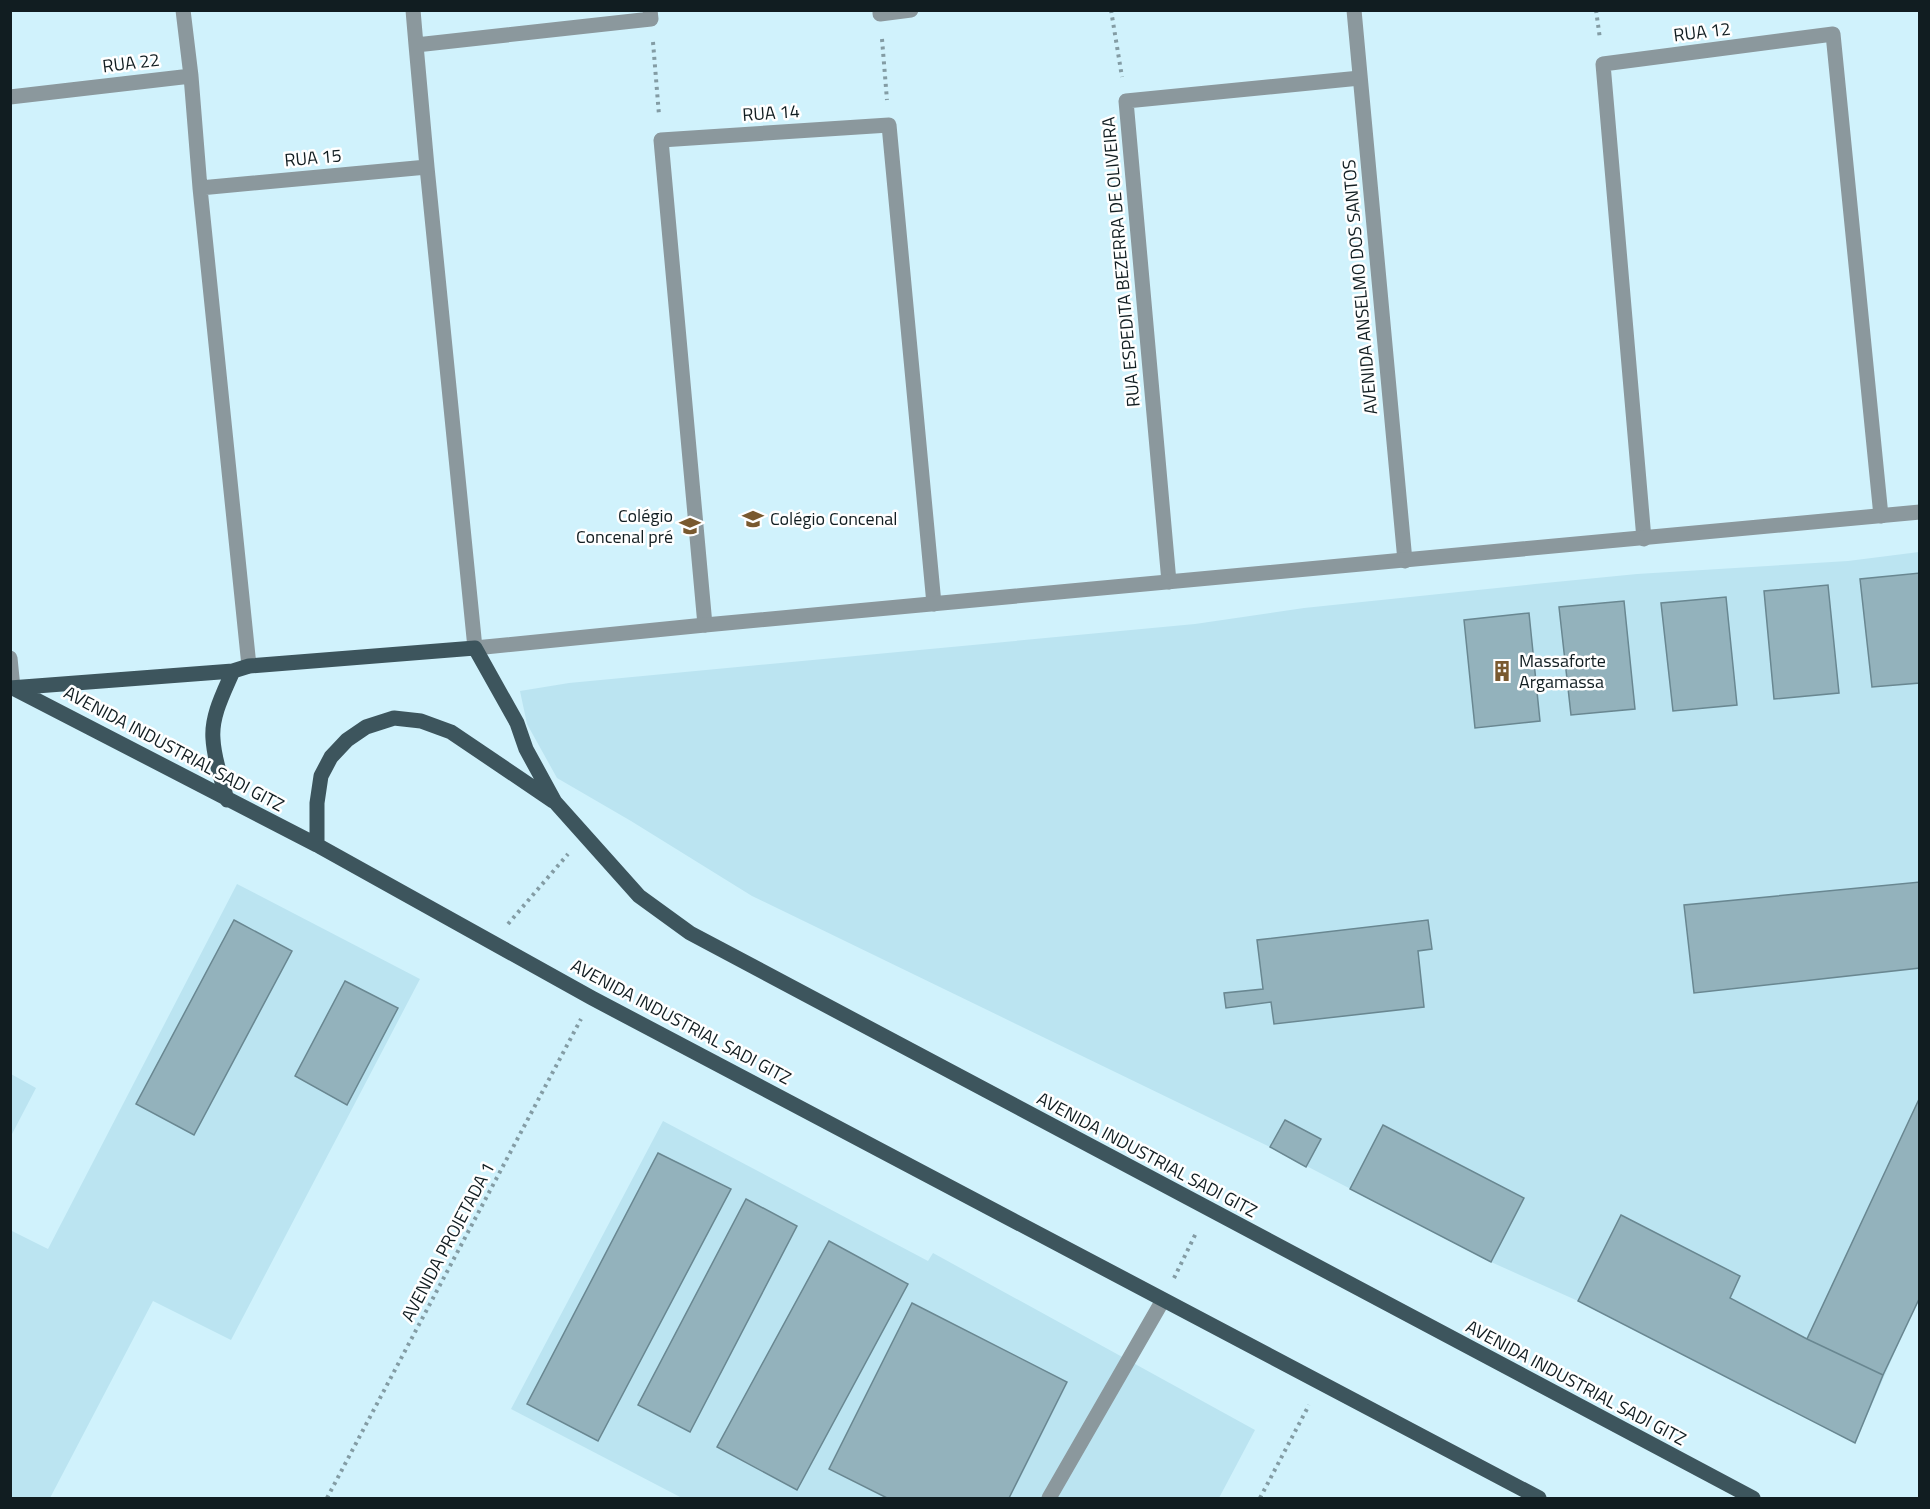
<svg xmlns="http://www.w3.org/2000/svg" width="1930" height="1509" font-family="'Titillium Web',sans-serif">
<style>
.built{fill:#bbe4f1}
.building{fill:#93b2bc;stroke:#698791;stroke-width:1.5}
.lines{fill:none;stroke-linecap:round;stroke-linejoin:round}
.path{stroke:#839ca4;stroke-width:4;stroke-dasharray:3 4.5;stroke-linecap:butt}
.service{stroke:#8b989d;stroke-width:15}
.minor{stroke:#8b989d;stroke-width:15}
.tertiary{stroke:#8b989d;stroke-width:15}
.primary{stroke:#3d555d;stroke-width:15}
.labels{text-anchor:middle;stroke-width:5;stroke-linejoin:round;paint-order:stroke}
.street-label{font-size:18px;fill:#111d21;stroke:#fff}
.poi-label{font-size:18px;fill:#111d21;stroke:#fff;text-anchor:start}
</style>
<rect width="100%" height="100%" fill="#d0f2fc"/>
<path class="built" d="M 1919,552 L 1919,1297 L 1855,1443 L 1578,1301 L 1491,1262 L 1270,1147 L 752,896 L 631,821 L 557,778 L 527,724 L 520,691 L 569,683 L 1195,624 L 1304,608 L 1535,584 L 1637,574 L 1848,561 Z
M 237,884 L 420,979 L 231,1340 L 153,1301 L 50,1498 L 11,1498 L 10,1230 L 48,1249 Z
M 11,1074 L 36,1088 L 11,1136 Z
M 663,1121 L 928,1261 L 933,1253 L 1255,1430 L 1219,1498 L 682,1498 L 511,1409 Z"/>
<path class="building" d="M 1920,573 L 1920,683 L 1872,687 L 1860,579 Z
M 1828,585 L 1839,693 L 1774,699 L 1764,591 Z
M 1726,597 L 1737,705 L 1673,711 L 1661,603 Z
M 1624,601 L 1635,709 L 1571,715 L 1559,607 Z
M 1529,613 L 1540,721 L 1475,728 L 1464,620 Z
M 1920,882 L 1920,968 L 1694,993 L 1684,905 Z
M 234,920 L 292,951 L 194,1135 L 136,1104 Z
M 1428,920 L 1432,949 L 1418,951 L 1424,1007 L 1274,1024 L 1271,1002 L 1226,1008 L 1224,993 L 1263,989 L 1257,940 Z
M 345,981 L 398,1008 L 347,1105 L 295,1076 Z
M 1920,1097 L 1920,1297 L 1883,1375 L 1807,1339 Z
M 1285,1120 L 1321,1139 L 1306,1167 L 1270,1147 Z
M 1383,1125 L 1524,1198 L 1491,1262 L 1350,1189 Z
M 658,1153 L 731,1189 L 598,1441 L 527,1404 Z
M 746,1199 L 797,1226 L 690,1432 L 638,1405 Z
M 1621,1215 L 1740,1276 L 1730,1298 L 1807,1339 L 1883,1375 L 1855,1443 L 1578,1301 Z
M 829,1241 L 908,1284 L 797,1490 L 717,1447 Z
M 912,1303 L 1067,1382 L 1009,1498 L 887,1498 L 829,1469 Z"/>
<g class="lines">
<path class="path" d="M 1111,10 L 1122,77
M 1596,10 L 1600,39
M 882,39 L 887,100
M 653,42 L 659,115
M 508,924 L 568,854
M 1174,1278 L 1197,1231
M 327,1498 L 581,1019
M 1260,1498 L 1309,1405"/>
<path class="service" d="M 1049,1498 L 1163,1300"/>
<path class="minor" d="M 413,10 L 416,45 L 651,19 L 650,10
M 880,10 L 880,14 L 911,10
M 1354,10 L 1405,561
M 416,45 L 427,167
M 191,76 L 200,188
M 10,97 L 191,76 L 183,10
M 1644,539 L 1603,64 L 1833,34 L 1881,516
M 1169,582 L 1126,101 L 1360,78
M 705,625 L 661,140 L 889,125 L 934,604
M 10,658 L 13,688
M 249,666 L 200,188 L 427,167 L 475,648"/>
<path class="tertiary" d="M 475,648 L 705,625 L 1920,512"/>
<path class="primary" d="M 10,688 L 233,671 L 249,666 L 475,648 L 517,723 L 526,749 L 555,802 L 639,896 L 690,933 L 1753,1498
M 13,688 L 317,845 L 592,998 L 1539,1498
M 227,800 C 222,780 214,760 213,739 C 211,716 224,692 233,671
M 317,845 L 317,803 L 321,776 L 331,757 L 347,740 L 366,727 L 394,718 L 421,721 L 451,732 L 553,801"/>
</g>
<defs>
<symbol id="school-bare" viewBox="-9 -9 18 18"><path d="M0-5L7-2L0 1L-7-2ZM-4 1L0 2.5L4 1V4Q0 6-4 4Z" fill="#79592f" stroke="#fff" stroke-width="2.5" paint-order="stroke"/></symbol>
<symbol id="building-bare" viewBox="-9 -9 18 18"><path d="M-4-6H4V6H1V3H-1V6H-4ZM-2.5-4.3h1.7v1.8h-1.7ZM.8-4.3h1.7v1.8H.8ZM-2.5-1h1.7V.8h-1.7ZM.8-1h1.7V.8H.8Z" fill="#79592f" stroke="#fff" stroke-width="2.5" paint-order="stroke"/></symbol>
</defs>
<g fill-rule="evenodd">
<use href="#school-bare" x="738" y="504" width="30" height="30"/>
<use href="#school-bare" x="675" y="511" width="30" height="30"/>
<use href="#building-bare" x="1487" y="656" width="30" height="30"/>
</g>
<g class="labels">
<g class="street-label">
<text transform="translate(1702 32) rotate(-7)" y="6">RUA 12</text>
<text transform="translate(131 63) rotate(-7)" y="6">RUA 22</text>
<text transform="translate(771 113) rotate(-4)" y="6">RUA 14</text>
<text transform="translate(313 158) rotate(-5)" y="6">RUA 15</text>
<text transform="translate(1121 262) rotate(-95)" y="6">RUA ESPEDITA BEZERRA DE OLIVEIRA</text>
<text transform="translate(1360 287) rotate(-95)" y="6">AVENIDA ANSELMO DOS SANTOS</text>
<text transform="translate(174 749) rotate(28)" y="6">AVENIDA INDUSTRIAL SADI GITZ</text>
<text transform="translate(681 1022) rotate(28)" y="6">AVENIDA INDUSTRIAL SADI GITZ</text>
<text transform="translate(1147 1155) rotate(28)" y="6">AVENIDA INDUSTRIAL SADI GITZ</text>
<text transform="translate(448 1242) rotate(-62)" y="6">AVENIDA PROJETADA 1</text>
<text transform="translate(1576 1383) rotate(28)" y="6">AVENIDA INDUSTRIAL SADI GITZ</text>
</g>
<g class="poi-label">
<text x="673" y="522" text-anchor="end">Colégio<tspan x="673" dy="21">Concenal pré</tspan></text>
<text x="770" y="525">Colégio Concenal</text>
<text x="1519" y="667">Massaforte<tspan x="1519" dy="21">Argamassa</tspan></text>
</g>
</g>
<rect width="1930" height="1509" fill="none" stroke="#111d21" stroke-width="24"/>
</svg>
